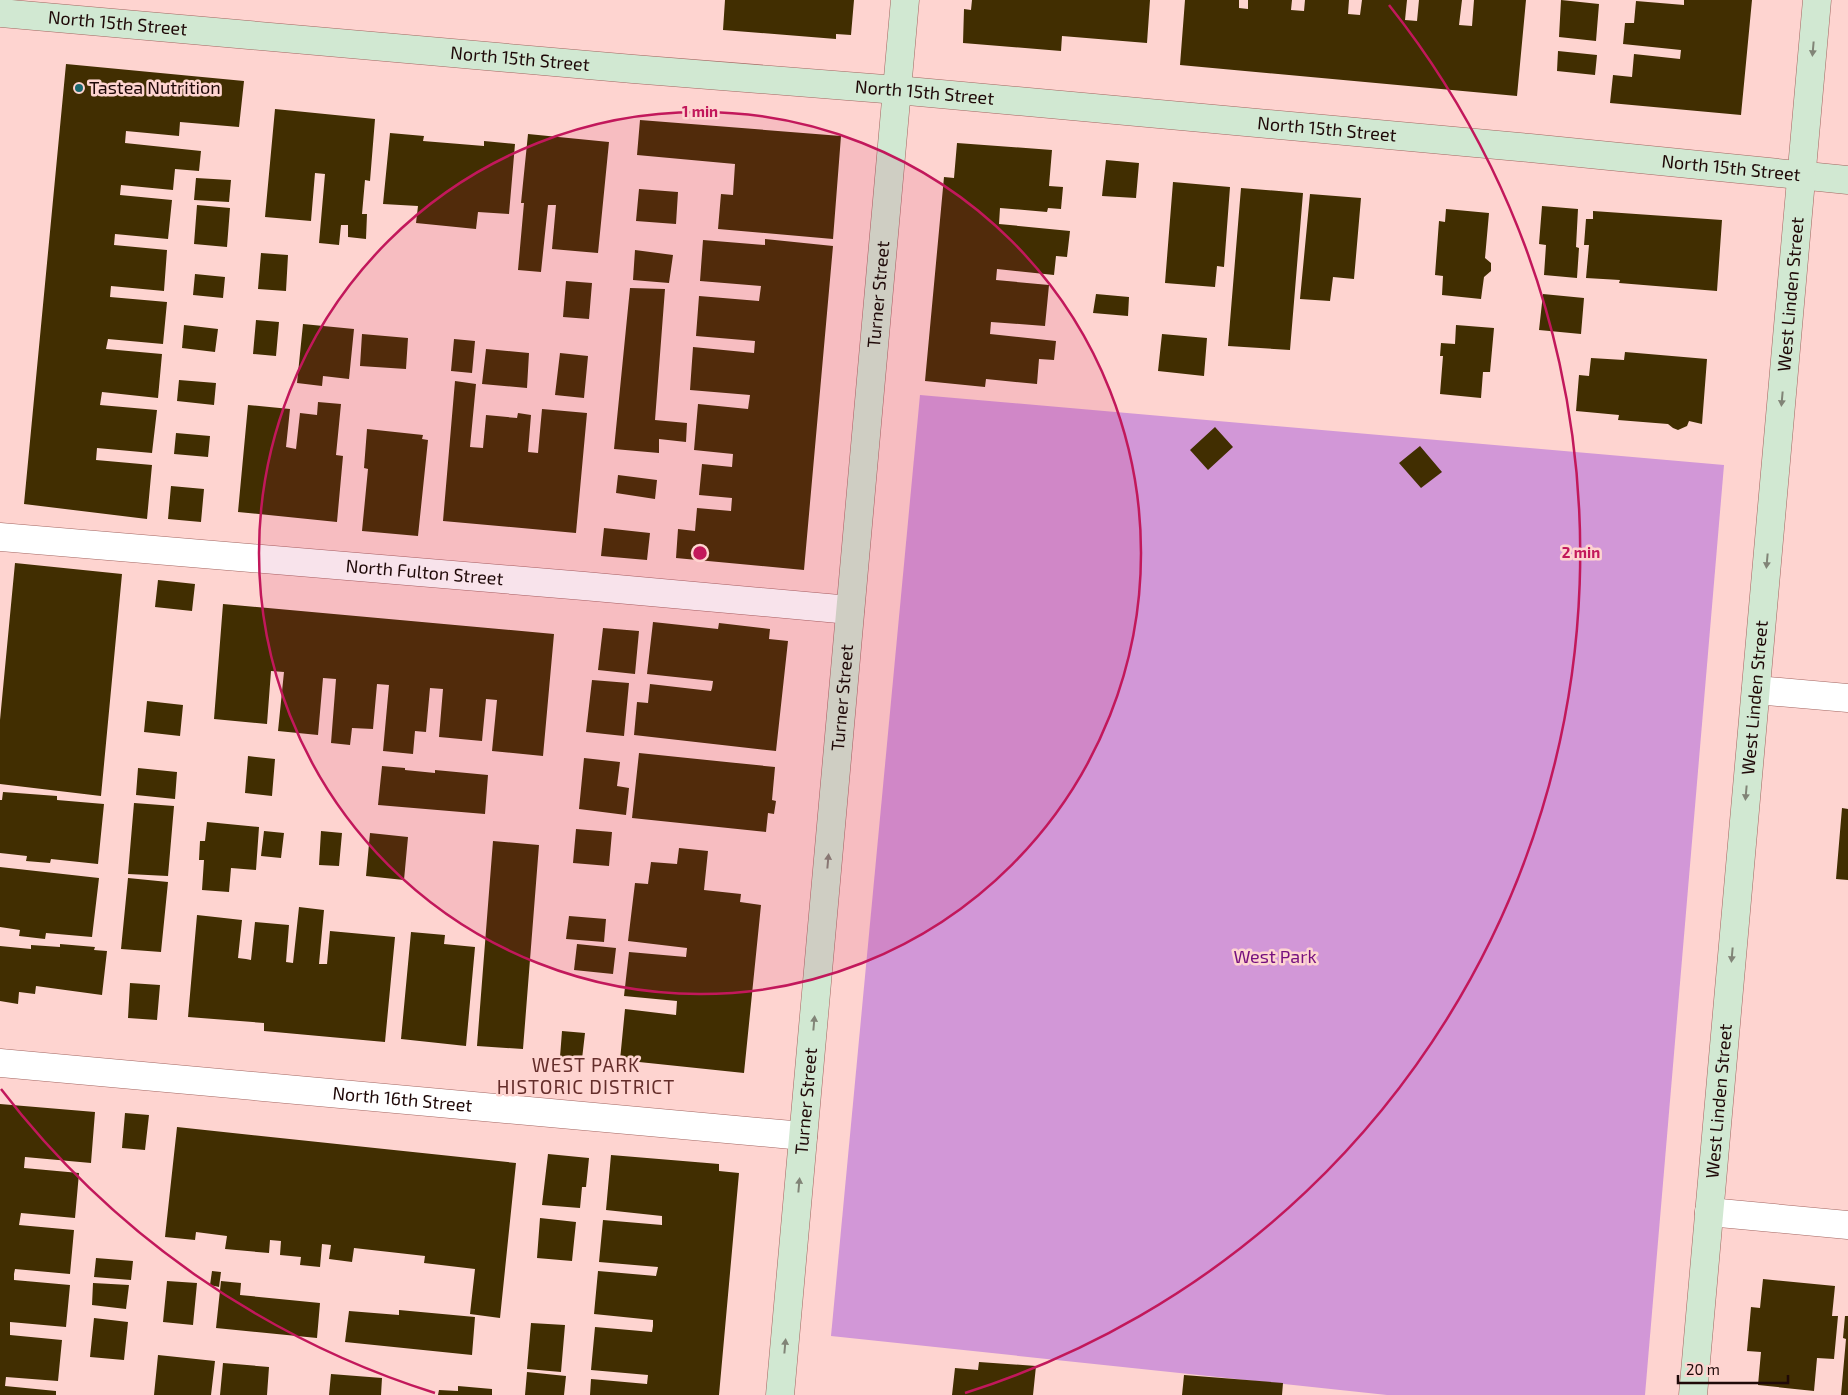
<svg xmlns="http://www.w3.org/2000/svg" width="1848" height="1395" font-family="'Exo 2',sans-serif">
<style>
.park{fill:#d297d7}
.building{fill:#412e01}
.lines{fill:none;stroke-linecap:round;stroke-linejoin:round}
.street-casing{stroke:#a36661;stroke-width:29}
.secondary-casing{stroke:#a36661;stroke-width:29}
.street{stroke:#fff;stroke-width:28}
.secondary{stroke:#d1e8d2;stroke-width:28}
.oneway{fill:#818477}
.ring{fill:none;stroke:#c2185b;stroke-width:2.5}
.poi-dot{fill:#1b686f;stroke:#fed4d0;stroke-width:2}
.labels{text-anchor:middle;stroke-width:5;stroke-linejoin:round;paint-order:stroke}
.street-label{font-size:18px;fill:#1f0908;stroke:#fed4d0}
.poi-label{font-size:18px;fill:#1f0908;stroke:#fed4d0;text-anchor:start}
.park-label{font-size:18px;fill:#750f7e;stroke:#fed4d0}
.neighbourhood-label{font-size:19px;letter-spacing:1px;fill:#642d2a;stroke:#fed4d0}
.centre{fill:#c2185b;stroke:#fed4d0;stroke-width:2.5}
.ring-label{font-size:15px;text-anchor:middle;font-weight:bold;fill:#c2185b;stroke:#fed4d0;stroke-width:5;stroke-linejoin:round;paint-order:stroke}
</style>
<rect width="100%" height="100%" fill="#fed4d0"/>
<path class="park" d="M 920,395 L 1724,465 L 1645,1395 L 1387,1395 L 831,1336 Z"/>
<path class="building" d="M 725,0 L 854,0 L 851,35 L 836,34 L 836,39 L 723,30 Z
M 972,0 L 1150,0 L 1147,43 L 1062,36 L 1061,51 L 963,43 L 964,9 L 971,10 Z
M 1185,0 L 1239,0 L 1239,8 L 1248,9 L 1248,0 L 1292,0 L 1291,10 L 1304,11 L 1305,0 L 1349,0 L 1348,14 L 1360,15 L 1362,0 L 1407,0 L 1405,20 L 1417,21 L 1419,0 L 1462,0 L 1459,25 L 1472,26 L 1474,0 L 1526,0 L 1517,96 L 1180,65 Z
M 1561,0 L 1599,4 L 1596,41 L 1559,37 Z
M 1684,0 L 1752,0 L 1741,115 L 1610,103 L 1613,75 L 1632,77 L 1634,54 L 1680,59 L 1681,50 L 1623,44 L 1625,23 L 1634,23 L 1636,1 L 1684,5 Z
M 1558,51 L 1597,55 L 1595,75 L 1557,71 Z
M 66,64 L 244,81 L 239,127 L 180,122 L 179,136 L 126,131 L 125,143 L 201,151 L 199,171 L 175,169 L 173,190 L 121,185 L 120,195 L 172,200 L 168,239 L 115,234 L 114,245 L 167,250 L 164,291 L 111,286 L 110,297 L 167,302 L 163,344 L 108,339 L 106,349 L 162,354 L 158,398 L 102,392 L 100,405 L 157,410 L 152,453 L 97,448 L 96,460 L 152,465 L 147,519 L 24,504 Z
M 275,109 L 375,119 L 370,181 L 365,180 L 362,214 L 367,214 L 366,239 L 348,237 L 348,225 L 341,225 L 339,245 L 319,243 L 325,174 L 315,173 L 311,221 L 265,217 Z
M 640,120 L 841,136 L 833,239 L 718,229 L 721,194 L 733,195 L 735,164 L 637,155 Z
M 390,133 L 424,136 L 423,141 L 484,146 L 484,141 L 515,144 L 509,214 L 478,212 L 476,229 L 416,223 L 418,206 L 383,204 Z
M 528,134 L 609,142 L 598,253 L 552,249 L 556,205 L 548,205 L 541,272 L 518,270 L 524,203 L 521,203 Z
M 957,143 L 1052,150 L 1049,186 L 1063,187 L 1061,209 L 1048,208 L 1047,212 L 1000,208 L 999,224 L 1070,231 L 1067,257 L 1056,256 L 1054,275 L 997,269 L 996,280 L 1049,285 L 1045,326 L 991,322 L 990,334 L 1056,341 L 1054,360 L 1039,359 L 1037,384 L 986,379 L 985,387 L 925,381 L 944,177 L 954,178 Z
M 1106,160 L 1139,163 L 1136,198 L 1102,196 Z
M 196,178 L 231,180 L 229,202 L 194,200 Z
M 1173,182 L 1230,187 L 1224,267 L 1217,266 L 1215,287 L 1165,283 Z
M 1241,188 L 1303,193 L 1290,350 L 1228,346 Z
M 639,189 L 678,192 L 676,224 L 636,221 Z
M 1310,194 L 1361,198 L 1354,279 L 1333,277 L 1330,301 L 1300,299 Z
M 197,205 L 230,208 L 227,247 L 194,244 Z
M 1542,206 L 1578,209 L 1576,247 L 1579,248 L 1577,278 L 1544,275 L 1546,245 L 1539,244 Z
M 1446,209 L 1489,213 L 1485,258 L 1491,263 L 1491,271 L 1484,277 L 1481,299 L 1442,295 L 1443,276 L 1435,275 L 1439,221 L 1445,222 Z
M 1593,211 L 1722,220 L 1717,291 L 1619,283 L 1620,280 L 1586,278 L 1589,245 L 1584,245 L 1586,219 L 1593,219 Z
M 765,239 L 833,246 L 804,570 L 676,558 L 678,529 L 695,531 L 697,508 L 731,511 L 732,498 L 699,495 L 702,464 L 732,467 L 733,454 L 694,450 L 698,404 L 748,409 L 750,395 L 690,390 L 693,347 L 754,353 L 755,341 L 696,336 L 699,296 L 759,301 L 761,286 L 700,281 L 703,240 L 765,245 Z
M 635,250 L 673,255 L 669,283 L 633,280 Z
M 261,253 L 288,255 L 286,291 L 258,289 Z
M 195,274 L 225,277 L 223,298 L 193,295 Z
M 566,281 L 592,283 L 589,319 L 563,317 Z
M 630,288 L 665,289 L 655,420 L 687,423 L 686,442 L 659,439 L 659,453 L 614,449 Z
M 1096,294 L 1129,297 L 1128,316 L 1093,313 Z
M 1543,294 L 1584,298 L 1581,334 L 1539,330 Z
M 256,320 L 279,322 L 276,356 L 253,354 Z
M 303,324 L 354,329 L 349,379 L 323,376 L 322,386 L 297,383 Z
M 184,325 L 218,329 L 215,352 L 182,348 Z
M 1456,325 L 1494,328 L 1490,372 L 1483,372 L 1481,398 L 1440,394 L 1443,356 L 1440,356 L 1441,343 L 1455,344 Z
M 362,334 L 408,338 L 406,369 L 360,366 Z
M 1162,334 L 1207,338 L 1204,376 L 1158,371 Z
M 454,339 L 475,341 L 472,373 L 451,371 Z
M 486,349 L 529,353 L 527,388 L 482,384 Z
M 1625,352 L 1707,359 L 1702,424 L 1689,421 L 1687,426 L 1678,430 L 1673,428 L 1668,424 L 1618,420 L 1619,415 L 1576,411 L 1579,375 L 1589,376 L 1591,358 L 1624,360 Z
M 560,353 L 588,356 L 584,398 L 555,395 Z
M 179,380 L 216,383 L 214,405 L 177,401 Z
M 455,381 L 476,384 L 470,447 L 483,448 L 486,415 L 517,418 L 518,413 L 531,415 L 528,452 L 538,453 L 542,409 L 587,413 L 576,533 L 443,521 Z
M 318,402 L 341,404 L 336,455 L 343,456 L 337,522 L 238,512 L 248,405 L 290,409 L 286,447 L 296,449 L 300,413 L 317,415 Z
M 1215,427 L 1233,447 L 1208,470 L 1190,450 Z
M 367,429 L 423,435 L 422,439 L 428,440 L 418,536 L 362,531 L 368,469 L 364,468 Z
M 176,433 L 210,436 L 208,457 L 174,454 Z
M 1420,446 L 1442,472 L 1421,488 L 1399,463 Z
M 618,475 L 657,480 L 655,499 L 616,493 Z
M 171,486 L 204,489 L 201,522 L 168,519 Z
M 604,528 L 650,533 L 647,560 L 601,556 Z
M 15,563 L 122,574 L 101,796 L 0,784 L 0,720 Z
M 158,580 L 195,584 L 192,611 L 155,607 Z
M 223,604 L 554,634 L 543,756 L 492,751 L 497,700 L 486,699 L 482,741 L 439,737 L 443,689 L 430,688 L 426,732 L 415,731 L 413,754 L 383,751 L 389,685 L 377,684 L 373,729 L 352,728 L 350,745 L 331,743 L 336,679 L 323,678 L 318,735 L 278,731 L 284,672 L 271,671 L 267,724 L 214,719 Z
M 653,622 L 718,629 L 719,623 L 770,629 L 769,639 L 788,641 L 776,751 L 634,735 L 637,702 L 648,703 L 650,684 L 711,691 L 712,688 L 713,681 L 647,674 Z
M 603,628 L 639,631 L 635,674 L 598,670 Z
M 592,680 L 629,683 L 624,736 L 586,732 Z
M 147,701 L 183,705 L 180,736 L 144,732 Z
M 639,753 L 775,767 L 772,800 L 776,801 L 774,814 L 768,813 L 766,832 L 632,818 Z
M 248,756 L 275,759 L 272,796 L 245,793 Z
M 584,758 L 620,762 L 617,786 L 629,788 L 626,815 L 579,809 Z
M 382,766 L 405,768 L 405,770 L 435,773 L 435,770 L 488,775 L 485,814 L 378,805 Z
M 138,768 L 177,772 L 175,799 L 136,795 Z
M 3,792 L 57,796 L 57,800 L 104,804 L 98,864 L 51,859 L 50,863 L 26,861 L 27,856 L 0,853 L 0,800 L 2,800 Z
M 134,803 L 174,806 L 168,876 L 128,874 Z
M 1842,808 L 1848,809 L 1848,880 L 1836,879 Z
M 207,822 L 259,827 L 256,870 L 231,868 L 229,892 L 202,890 L 204,860 L 199,860 L 200,841 L 205,841 Z
M 576,829 L 612,832 L 609,866 L 573,863 Z
M 264,831 L 284,833 L 281,858 L 261,856 Z
M 321,831 L 342,833 L 339,866 L 319,865 Z
M 370,833 L 408,837 L 404,880 L 366,876 Z
M 493,841 L 539,845 L 523,1049 L 477,1046 Z
M 679,848 L 708,851 L 704,890 L 741,894 L 740,902 L 761,905 L 744,1073 L 620,1060 L 625,1009 L 676,1015 L 677,1001 L 624,996 L 629,952 L 686,957 L 687,948 L 628,941 L 635,883 L 648,884 L 651,862 L 677,864 Z
M 0,867 L 99,878 L 92,937 L 46,933 L 45,939 L 19,936 L 20,930 L 0,927 Z
M 128,878 L 168,882 L 161,952 L 121,949 Z
M 299,907 L 324,910 L 319,964 L 327,964 L 330,931 L 395,937 L 385,1042 L 264,1031 L 264,1023 L 188,1017 L 197,915 L 242,920 L 238,958 L 246,959 L 251,960 L 255,922 L 289,925 L 286,962 L 293,963 Z
M 569,916 L 606,919 L 604,942 L 566,939 Z
M 411,932 L 445,935 L 444,944 L 475,947 L 466,1046 L 401,1039 Z
M 60,944 L 95,947 L 94,950 L 107,951 L 102,995 L 36,986 L 35,994 L 19,992 L 18,1004 L 0,1001 L 0,946 L 31,949 L 31,945 L 60,947 Z
M 577,944 L 616,948 L 613,974 L 574,970 Z
M 130,983 L 160,985 L 157,1020 L 128,1018 Z
M 562,1031 L 585,1033 L 582,1059 L 560,1057 Z
M 0,1104 L 95,1112 L 91,1163 L 25,1157 L 24,1168 L 79,1173 L 75,1218 L 21,1213 L 19,1225 L 74,1230 L 70,1274 L 15,1269 L 14,1274 L 14,1280 L 70,1285 L 66,1327 L 10,1322 L 10,1335 L 62,1340 L 58,1381 L 6,1377 L 5,1386 L 56,1391 L 56,1395 L 0,1395 Z
M 125,1113 L 149,1115 L 145,1150 L 122,1148 Z
M 177,1127 L 516,1163 L 500,1318 L 470,1314 L 475,1269 L 424,1263 L 425,1256 L 354,1248 L 352,1262 L 329,1259 L 331,1245 L 322,1244 L 320,1267 L 300,1265 L 301,1257 L 280,1255 L 281,1241 L 270,1240 L 269,1253 L 225,1249 L 227,1236 L 196,1232 L 195,1240 L 165,1237 Z
M 548,1154 L 589,1158 L 586,1187 L 582,1187 L 580,1208 L 542,1205 Z
M 611,1155 L 719,1164 L 719,1171 L 739,1173 L 719,1395 L 590,1395 L 591,1379 L 647,1384 L 648,1375 L 591,1370 L 595,1327 L 652,1332 L 653,1326 L 653,1320 L 594,1314 L 598,1271 L 656,1276 L 658,1267 L 599,1262 L 603,1220 L 662,1225 L 662,1216 L 606,1210 Z
M 540,1218 L 576,1222 L 572,1261 L 537,1258 Z
M 96,1258 L 133,1261 L 131,1280 L 94,1277 Z
M 212,1271 L 221,1272 L 219,1287 L 210,1285 Z
M 1763,1279 L 1835,1286 L 1832,1316 L 1838,1316 L 1834,1359 L 1817,1358 L 1814,1391 L 1758,1385 L 1761,1352 L 1747,1351 L 1751,1307 L 1760,1308 Z
M 167,1281 L 197,1283 L 193,1325 L 163,1322 Z
M 221,1281 L 241,1283 L 240,1295 L 320,1303 L 317,1338 L 216,1328 Z
M 93,1283 L 129,1285 L 126,1309 L 92,1305 Z
M 399,1310 L 475,1317 L 472,1355 L 345,1342 L 349,1311 L 399,1315 Z
M 1845,1316 L 1848,1316 L 1848,1395 L 1841,1395 L 1846,1339 L 1843,1338 Z
M 94,1318 L 128,1322 L 124,1360 L 90,1357 Z
M 531,1323 L 565,1325 L 561,1372 L 527,1369 Z
M 158,1355 L 215,1361 L 211,1395 L 154,1395 Z
M 979,1362 L 1036,1366 L 1033,1395 L 952,1395 L 955,1368 L 978,1370 Z
M 223,1363 L 269,1367 L 267,1395 L 220,1395 Z
M 527,1372 L 566,1376 L 564,1395 L 525,1395 Z
M 331,1374 L 382,1378 L 381,1395 L 329,1395 Z
M 1184,1375 L 1283,1383 L 1282,1395 L 1182,1395 Z
M 458,1386 L 492,1389 L 492,1395 L 438,1395 L 439,1390 L 458,1391 Z"/>
<g class="lines">
<defs>
<g id="street">
<path id="s1" d="M 0,537 L 584,586 L 850,610"/>
<path d="M 1756,690 L 1848,698"/>
<path id="s2" d="M 0,1063 L 803,1136"/>
<path d="M 1709,1212 L 1848,1225"/>
</g>
<g id="secondary">
<path id="s3" d="M 0,13 L 633,69 L 897,90 L 1530,148 L 1848,180"/>
<path id="s4" d="M 780,1395 L 905,0"/>
<path id="s5" d="M 1693,1395 L 1817,0"/>
</g>
</defs>
<use href="#street" class="street-casing"/>
<use href="#secondary" class="secondary-casing"/>
<use href="#street" class="street"/>
<use href="#secondary" class="secondary"/>
</g>
<defs><path id="oneway-solid" d="M-6-.8H1V-3.2L6.5 0L1 3.2V.8H-6Z" transform="scale(1.25)"/></defs>
<g class="oneway">
<use href="#oneway-solid" transform="translate(1813 49) rotate(95)"/>
<use href="#oneway-solid" transform="translate(1782 399) rotate(95)"/>
<use href="#oneway-solid" transform="translate(1767 561) rotate(95)"/>
<use href="#oneway-solid" transform="translate(1746 793) rotate(95)"/>
<use href="#oneway-solid" transform="translate(828 861) rotate(-85)"/>
<use href="#oneway-solid" transform="translate(1732 955) rotate(95)"/>
<use href="#oneway-solid" transform="translate(814 1023) rotate(-85)"/>
<use href="#oneway-solid" transform="translate(799 1185) rotate(-85)"/>
<use href="#oneway-solid" transform="translate(785 1346) rotate(-85)"/>
</g>
<circle cx="700" cy="553" r="441" fill="#c2185b" fill-opacity=".12"/>
<g class="ring">
<circle cx="700" cy="553" r="441"/>
<path d="M435 1393A881 881 0 0 1 1 1089M1389 5A881 881 0 0 1 965 1393"/>
</g>
<circle class="poi-dot" cx="79" cy="88" r="5"/>
<g class="labels">
<g class="street-label">
<text dy="6" stroke="none"><textPath href="#s3" startOffset="118">North 15th Street</textPath></text>
<text dy="6" stroke="none"><textPath href="#s3" startOffset="522">North 15th Street</textPath></text>
<text dy="6" stroke="none"><textPath href="#s3" startOffset="928">North 15th Street</textPath></text>
<text dy="6" stroke="none"><textPath href="#s3" startOffset="1332">North 15th Street</textPath></text>
<text dy="6" stroke="none"><textPath href="#s3" startOffset="1738">North 15th Street</textPath></text>
<text dy="6" stroke="none"><textPath href="#s4" startOffset="1105">Turner Street</textPath></text>
<text dy="6" stroke="none"><textPath href="#s5" startOffset="1105">West Linden Street</textPath></text>
<text dy="6" stroke="none"><textPath href="#s1" startOffset="426">North Fulton Street</textPath></text>
<text dy="6" stroke="none"><textPath href="#s4" startOffset="700">Turner Street</textPath></text>
<text dy="6" stroke="none"><textPath href="#s5" startOffset="700">West Linden Street</textPath></text>
<text dy="6" stroke="none"><textPath href="#s2" startOffset="404">North 16th Street</textPath></text>
<text dy="6" stroke="none"><textPath href="#s4" startOffset="295">Turner Street</textPath></text>
<text dy="6" stroke="none"><textPath href="#s5" startOffset="295">West Linden Street</textPath></text>
</g>
<g class="poi-label">
<text x="89" y="94">Tastea Nutrition</text>
</g>
<g class="park-label">
<text x="1275" y="963">West Park</text>
</g>
<g class="neighbourhood-label">
<text x="586" y="1072">WEST PARK<tspan x="586" dy="22">HISTORIC DISTRICT</tspan></text>
</g>
</g>
<circle cx="700" cy="553" r="8" class="centre"/>
<g class="ring-label">
<text x="700" y="117">1 min</text>
<text x="1581" y="558">2 min</text>
</g>
<path d="M1678 1375v8h110v-8" fill="none" stroke="#1f0908" stroke-width="2.5"/>
<text x="1686" y="1375" font-size="15" fill="#1f0908" stroke="#fed4d0" stroke-width="4" paint-order="stroke">20 m</text>
</svg>
